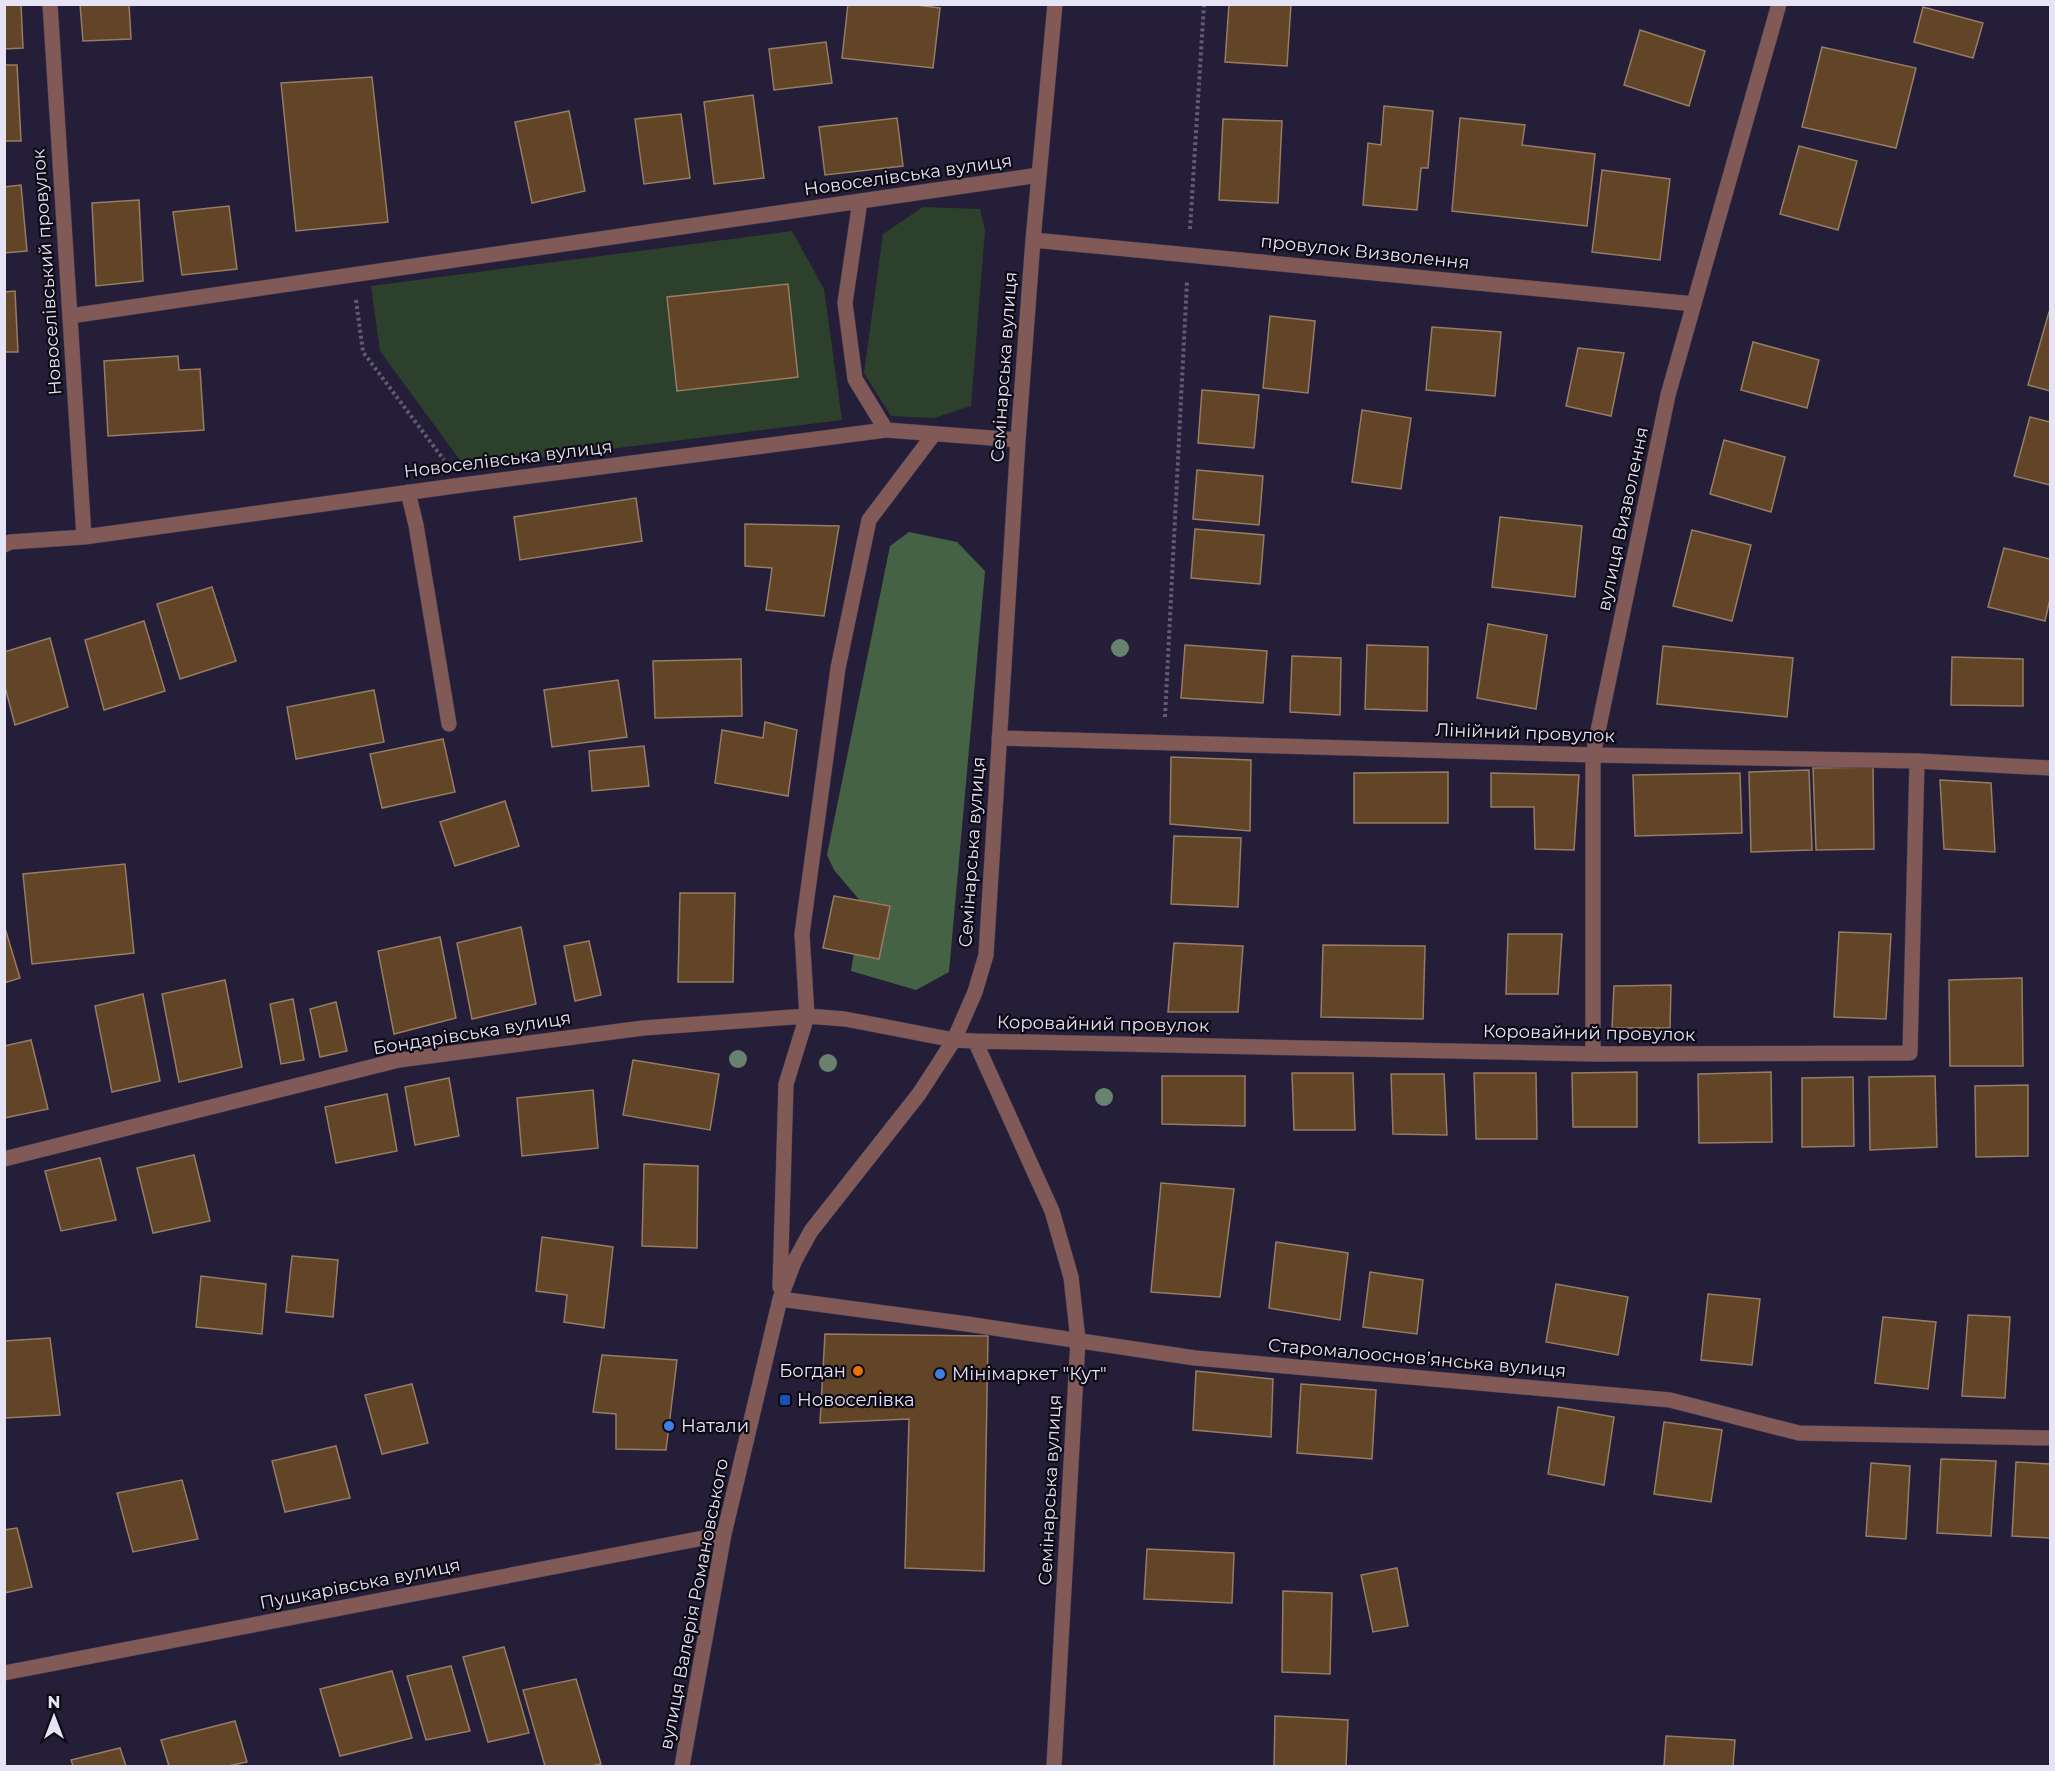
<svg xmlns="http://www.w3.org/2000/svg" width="2055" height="1771" font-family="Montserrat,sans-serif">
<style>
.green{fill:#2d402b}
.forest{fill:#466244}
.building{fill:#624427;stroke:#967c64;stroke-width:1.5}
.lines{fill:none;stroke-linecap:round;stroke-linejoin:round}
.minor-casing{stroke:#403a52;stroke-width:16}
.path{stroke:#625c73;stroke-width:4;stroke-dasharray:3 3;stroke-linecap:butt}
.minor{stroke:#815957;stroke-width:15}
.tree{fill:#698270}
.food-dot{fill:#e8710a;stroke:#0d0a16;stroke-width:2}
.shop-dot{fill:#3f7fe0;stroke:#0d0a16;stroke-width:2}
.transit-dot{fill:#1a4fb4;stroke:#0d0a16;stroke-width:2}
.labels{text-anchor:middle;stroke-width:4.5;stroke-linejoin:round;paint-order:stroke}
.street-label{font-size:18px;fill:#e6e3f4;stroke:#0d0a16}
.poi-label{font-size:18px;fill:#e6e3f4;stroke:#0d0a16;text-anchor:start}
</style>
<rect width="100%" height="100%" fill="#251e38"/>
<path class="green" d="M 923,207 L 980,209 L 985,230 L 971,406 L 934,418 L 891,416 L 864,373 L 883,234 Z
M 792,231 L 824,289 L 842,420 L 465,467 L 380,351 L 371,286 Z"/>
<path class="forest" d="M 909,532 L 957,542 L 985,571 L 949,972 L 916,990 L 851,971 L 862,903 L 834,870 L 827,855 L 890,546 Z"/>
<path class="building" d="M 4,4 L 21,4 L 23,48 L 4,49 Z
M 80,4 L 129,4 L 131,39 L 83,41 Z
M 848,4 L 908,4 L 940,8 L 933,68 L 842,58 Z
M 1229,4 L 1291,4 L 1287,66 L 1225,62 Z
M 1923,7 L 1983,23 L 1973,58 L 1914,42 Z
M 1640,30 L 1705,51 L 1689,106 L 1624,85 Z
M 826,42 L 832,83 L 774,90 L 769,49 Z
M 1822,47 L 1916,68 L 1896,148 L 1802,127 Z
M 4,65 L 17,65 L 21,141 L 4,141 Z
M 372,77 L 388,222 L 296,231 L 281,83 Z
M 753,95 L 764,178 L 714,184 L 704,102 Z
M 1384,106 L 1433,111 L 1428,168 L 1421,168 L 1417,210 L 1363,205 L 1368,143 L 1381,145 Z
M 569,111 L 585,191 L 532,203 L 515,122 Z
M 681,114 L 690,178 L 644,184 L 635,119 Z
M 897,118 L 903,166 L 825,175 L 819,127 Z
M 1460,118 L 1525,125 L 1522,145 L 1595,154 L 1587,226 L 1452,211 Z
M 1223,119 L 1282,121 L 1278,203 L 1219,200 Z
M 1799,146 L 1857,161 L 1838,230 L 1780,214 Z
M 1602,170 L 1670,179 L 1660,260 L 1592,252 Z
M 21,185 L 27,251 L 4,253 L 4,187 Z
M 139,200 L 143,281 L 96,286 L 92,203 Z
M 229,206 L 237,269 L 182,275 L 173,212 Z
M 788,284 L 798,377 L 677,391 L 667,297 Z
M 15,291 L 18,352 L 4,352 L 4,292 Z
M 2049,312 L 2050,312 L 2050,391 L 2028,385 Z
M 1270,316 L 1315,321 L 1308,393 L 1263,388 Z
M 1432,327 L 1501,332 L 1495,396 L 1426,390 Z
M 1753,342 L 1819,360 L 1807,408 L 1741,390 Z
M 1578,348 L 1624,353 L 1611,416 L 1566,406 Z
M 178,356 L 179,370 L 200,369 L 204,430 L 108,436 L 104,361 Z
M 1202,390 L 1259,395 L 1254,448 L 1198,443 Z
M 1362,410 L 1411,418 L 1401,489 L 1352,482 Z
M 2030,417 L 2050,422 L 2050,485 L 2014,476 Z
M 1724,440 L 1785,457 L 1771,512 L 1710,494 Z
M 1197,470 L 1263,476 L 1259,525 L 1193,519 Z
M 636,498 L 642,541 L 520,560 L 514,517 Z
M 1500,517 L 1582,526 L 1575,597 L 1492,587 Z
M 745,524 L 839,526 L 824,616 L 766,610 L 772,568 L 745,566 Z
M 1195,529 L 1264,535 L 1260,584 L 1191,578 Z
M 1692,530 L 1751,545 L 1732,621 L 1673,606 Z
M 2004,548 L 2050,559 L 2050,599 L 2045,621 L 1988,607 Z
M 212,587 L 236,661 L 180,679 L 157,604 Z
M 144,621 L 165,691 L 104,710 L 85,640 Z
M 1488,624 L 1547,635 L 1536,709 L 1477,698 Z
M 50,638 L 68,707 L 15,725 L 4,683 L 4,652 Z
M 1185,645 L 1267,651 L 1263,703 L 1181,698 Z
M 1367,645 L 1428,647 L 1427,711 L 1365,709 Z
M 1663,646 L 1793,658 L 1787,717 L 1657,704 Z
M 1292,656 L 1341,658 L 1340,715 L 1290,712 Z
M 1952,657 L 2023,659 L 2023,706 L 1951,705 Z
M 741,659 L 742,716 L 655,718 L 653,661 Z
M 618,680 L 627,737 L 552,747 L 544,690 Z
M 374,690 L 384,742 L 296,759 L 287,707 Z
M 765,722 L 797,730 L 788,796 L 715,783 L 722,730 L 763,738 Z
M 443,739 L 455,792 L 382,808 L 370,754 Z
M 644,746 L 649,786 L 592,791 L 589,751 Z
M 1171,757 L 1251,760 L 1250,831 L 1170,824 Z
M 1873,767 L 1874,849 L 1816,850 L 1813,768 Z
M 1809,770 L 1812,850 L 1751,852 L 1749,772 Z
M 1448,772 L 1448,823 L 1354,823 L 1354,773 Z
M 1491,773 L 1579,775 L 1574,850 L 1535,849 L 1534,807 L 1491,807 Z
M 1740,773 L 1742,833 L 1635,836 L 1633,775 Z
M 1940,780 L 1991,783 L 1995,852 L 1944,849 Z
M 505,801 L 519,846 L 455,866 L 440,822 Z
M 1174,836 L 1241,838 L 1238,907 L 1171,904 Z
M 125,864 L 134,953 L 32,964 L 23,874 Z
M 680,893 L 735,893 L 733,982 L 678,982 Z
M 834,896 L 890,906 L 879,959 L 823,948 Z
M 4,925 L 20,978 L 4,983 Z
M 521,927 L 536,1004 L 472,1019 L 457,943 Z
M 1839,932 L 1891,934 L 1886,1019 L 1834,1017 Z
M 1508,934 L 1562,934 L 1558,994 L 1506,994 Z
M 440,937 L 456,1018 L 394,1034 L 378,951 Z
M 589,941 L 601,995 L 575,1001 L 564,946 Z
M 1174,943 L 1243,946 L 1238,1012 L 1168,1012 Z
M 1323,945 L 1425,946 L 1423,1019 L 1321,1017 Z
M 2022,978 L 2023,1066 L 1950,1066 L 1949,980 Z
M 225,980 L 242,1067 L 179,1082 L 162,994 Z
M 1671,985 L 1670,1028 L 1612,1028 L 1614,986 Z
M 143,994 L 160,1081 L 112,1092 L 95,1006 Z
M 293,999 L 304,1060 L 281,1064 L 270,1004 Z
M 336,1002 L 347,1051 L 320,1057 L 310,1009 Z
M 31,1040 L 48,1109 L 4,1118 L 4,1046 Z
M 633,1060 L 719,1074 L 710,1130 L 623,1115 Z
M 1637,1072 L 1637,1127 L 1573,1127 L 1572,1073 Z
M 1771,1072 L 1772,1142 L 1699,1143 L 1698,1074 Z
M 1292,1073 L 1353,1073 L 1355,1130 L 1294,1130 Z
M 1474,1073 L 1536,1073 L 1537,1139 L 1476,1139 Z
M 1391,1074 L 1444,1074 L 1447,1135 L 1393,1134 Z
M 1162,1076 L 1245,1076 L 1245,1126 L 1162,1124 Z
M 1935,1076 L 1937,1147 L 1870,1150 L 1869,1077 Z
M 1853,1077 L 1854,1146 L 1802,1147 L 1802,1078 Z
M 449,1078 L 459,1136 L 415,1145 L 405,1087 Z
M 2028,1085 L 2028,1156 L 1976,1157 L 1975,1086 Z
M 593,1090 L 598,1148 L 522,1156 L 517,1098 Z
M 387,1094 L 397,1151 L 336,1163 L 325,1107 Z
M 194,1155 L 210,1221 L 153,1233 L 137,1168 Z
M 100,1158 L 116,1220 L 61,1231 L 45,1171 Z
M 644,1164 L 698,1166 L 697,1248 L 642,1246 Z
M 1161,1183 L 1234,1189 L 1220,1297 L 1151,1292 Z
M 542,1237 L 613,1247 L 604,1328 L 564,1322 L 567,1295 L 536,1291 Z
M 1276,1242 L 1348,1253 L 1340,1320 L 1269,1308 Z
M 292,1256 L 338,1260 L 333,1317 L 286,1312 Z
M 1370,1272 L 1423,1280 L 1417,1334 L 1363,1327 Z
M 201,1276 L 266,1284 L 262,1334 L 196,1327 Z
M 1556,1284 L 1628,1297 L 1618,1355 L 1546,1342 Z
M 1708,1294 L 1760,1299 L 1752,1365 L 1701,1360 Z
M 1968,1315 L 2010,1317 L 2005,1398 L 1962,1396 Z
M 1883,1317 L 1936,1322 L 1928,1389 L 1875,1383 Z
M 825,1334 L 988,1336 L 984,1571 L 905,1568 L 909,1419 L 820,1423 Z
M 50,1338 L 60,1415 L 4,1418 L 4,1341 Z
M 602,1355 L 677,1360 L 666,1450 L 616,1449 L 616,1414 L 593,1412 Z
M 1196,1371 L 1273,1379 L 1271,1437 L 1193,1430 Z
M 412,1384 L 428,1443 L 382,1454 L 365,1395 Z
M 1301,1384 L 1376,1390 L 1372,1459 L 1297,1453 Z
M 1558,1407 L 1614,1417 L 1604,1485 L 1548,1474 Z
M 1664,1422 L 1722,1430 L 1711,1502 L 1654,1494 Z
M 336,1446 L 350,1498 L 285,1512 L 272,1461 Z
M 1941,1459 L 1996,1461 L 1991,1536 L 1937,1533 Z
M 2016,1462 L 2050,1464 L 2050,1538 L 2012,1536 Z
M 1871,1463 L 1910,1466 L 1906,1539 L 1866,1536 Z
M 182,1480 L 198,1539 L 133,1552 L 117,1493 Z
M 17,1528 L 32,1587 L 4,1593 L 4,1530 Z
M 1147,1549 L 1234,1553 L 1232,1603 L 1144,1599 Z
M 1397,1568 L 1408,1626 L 1373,1632 L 1361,1575 Z
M 1283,1591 L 1332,1593 L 1330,1674 L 1282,1672 Z
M 504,1647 L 529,1733 L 488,1742 L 463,1657 Z
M 451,1666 L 470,1731 L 426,1740 L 407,1676 Z
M 392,1671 L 412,1738 L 340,1756 L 320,1689 Z
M 576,1679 L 601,1764 L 591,1766 L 545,1766 L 523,1690 Z
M 1275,1716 L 1348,1720 L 1346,1766 L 1274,1766 Z
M 235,1721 L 247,1762 L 228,1766 L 169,1766 L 161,1740 Z
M 1666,1736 L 1735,1740 L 1733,1766 L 1664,1766 Z
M 120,1748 L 126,1766 L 73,1766 L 71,1760 Z"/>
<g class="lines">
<defs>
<path id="minor" d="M 50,4 L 84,537
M 860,201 L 845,303 L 855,379 L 886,430
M 1033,240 L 1694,304
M 70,316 L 1039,175
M 408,492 L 416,525 L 449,724
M 4,545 L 10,542 L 84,537 L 462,485 L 886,430 L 1018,440
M 999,738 L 1593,755 L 1917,761 L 2050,768
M 975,1041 L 1593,1054 L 1910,1053 L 1917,761
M 1593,1054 L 1593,755 L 1668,395 L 1779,4
M 4,1159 L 399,1060 L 643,1028 L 807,1016 L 845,1019 L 954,1040 L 975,1041 L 1052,1211 L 1071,1277 L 1078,1340 L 1054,1766
M 780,1287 L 786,1084 L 807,1016 L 802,934 L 838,668 L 869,520 L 934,434
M 780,1299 L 967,1324 L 1195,1358 L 1670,1400 L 1799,1433 L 2050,1438
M 4,1673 L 724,1534
M 682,1766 L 724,1534 L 780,1299 L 794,1262 L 811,1231 L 919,1094 L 954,1040 L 975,992 L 986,955 L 1018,440 L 1033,240 L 1055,4"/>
</defs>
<use href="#minor" class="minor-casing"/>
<path class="path" d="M 1190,229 L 1204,4
M 356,300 L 363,352 L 444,460
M 1165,717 L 1187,281"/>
<use href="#minor" class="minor"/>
</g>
<g class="tree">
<circle cx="1120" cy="648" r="9"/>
<circle cx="738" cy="1059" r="9"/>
<circle cx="828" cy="1063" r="9"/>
<circle cx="1104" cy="1097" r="9"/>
</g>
<circle class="food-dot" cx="858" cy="1371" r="6"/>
<g class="shop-dot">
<circle cx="940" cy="1374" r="6"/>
<circle cx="669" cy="1426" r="6"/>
</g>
<rect class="transit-dot" x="779" y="1394" width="12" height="12" rx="3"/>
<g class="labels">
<g class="street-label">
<text transform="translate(908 175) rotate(-8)" y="6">Новоселівська вулиця</text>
<text transform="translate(1365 252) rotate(6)" y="6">провулок Визволення</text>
<text transform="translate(47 272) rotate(-94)" y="6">Новоселівський провулок</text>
<text transform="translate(1004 367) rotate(-86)" y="6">Семінарська вулиця</text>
<text transform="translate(508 459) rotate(-7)" y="6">Новоселівська вулиця</text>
<text transform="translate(1623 519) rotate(-78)" y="6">вулиця Визволення</text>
<text transform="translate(1525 733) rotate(2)" y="6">Лінійний провулок</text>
<text transform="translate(972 852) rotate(-86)" y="6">Семінарська вулиця</text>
<text transform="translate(1103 1024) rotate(1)" y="6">Коровайний провулок</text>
<text transform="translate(472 1033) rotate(-9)" y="6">Бондарівська вулиця</text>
<text transform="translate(1589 1033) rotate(1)" y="6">Коровайний провулок</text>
<text transform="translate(1417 1358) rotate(5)" y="6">Старомалооснов’янська вулиця</text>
<text transform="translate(1050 1490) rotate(-87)" y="6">Семінарська вулиця</text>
<text transform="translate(360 1584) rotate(-11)" y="6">Пушкарівська вулиця</text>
<text transform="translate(694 1604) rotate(-79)" y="6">вулиця Валерія Романовського</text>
</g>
<g class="poi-label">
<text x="846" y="1377" text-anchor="end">Богдан</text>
<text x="952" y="1380">Мінімаркет "Кут"</text>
<text x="797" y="1406">Новоселівка</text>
<text x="681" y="1432">Натали</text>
</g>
</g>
<rect width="2055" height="1771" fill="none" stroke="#e6e3f4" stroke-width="12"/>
<g transform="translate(54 1717)" stroke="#0d0a16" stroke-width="4.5" paint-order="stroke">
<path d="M0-4.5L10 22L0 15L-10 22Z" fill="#e6e3f4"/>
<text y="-9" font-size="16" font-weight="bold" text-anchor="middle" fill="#e6e3f4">N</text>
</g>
</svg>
